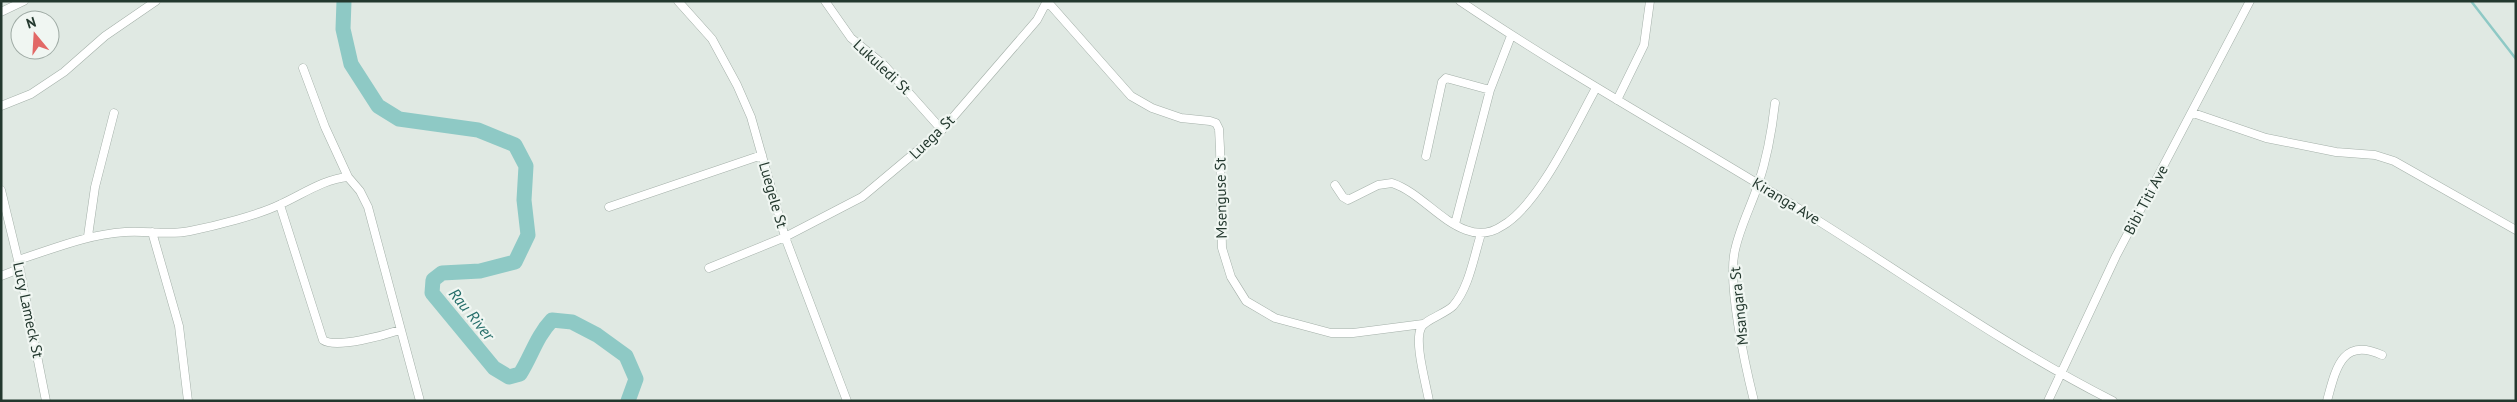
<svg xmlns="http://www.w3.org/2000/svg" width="2517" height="402" font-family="'PT Sans',sans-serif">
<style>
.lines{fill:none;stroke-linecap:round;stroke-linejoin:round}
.stream{stroke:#8ec9c5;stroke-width:2.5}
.river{stroke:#8ec9c5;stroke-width:15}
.street-casing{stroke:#a4b0a9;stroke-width:9}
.street{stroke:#fff;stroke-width:8}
.labels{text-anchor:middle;stroke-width:4.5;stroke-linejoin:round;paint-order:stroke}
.street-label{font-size:15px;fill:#23382e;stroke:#f0f6f2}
.water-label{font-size:16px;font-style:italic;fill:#246d69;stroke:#f0f6f2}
</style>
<rect width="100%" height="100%" fill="#e0e9e3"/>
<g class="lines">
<path class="stream" d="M 2471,1 L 2516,59"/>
<path class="river" d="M 344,1 L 343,29 L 351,64 L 378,106 L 399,119 L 478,130 L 515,145 L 526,166 L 524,200 L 528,235 L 515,262 L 480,271 L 442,273 L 433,280 L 432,293 L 494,368 L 509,377 L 520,374 C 532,355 536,337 552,320 L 572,322 L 597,335 L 626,356 L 636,379 L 628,401"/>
<defs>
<path id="street" d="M 678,1 L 712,39 L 737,85 L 751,117 L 785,237 L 847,401
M 825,1 L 851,38 L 884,65 L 942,130
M 1047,1 L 1131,96 L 1152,108 L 1181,118 L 1210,121 L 1216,123 L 1219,129 L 1220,148 L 1222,248 L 1231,277 L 1246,301 L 1275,318 L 1331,333 L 1353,333 L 1423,324
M 1460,1 C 1571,76 1688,140 1801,210 C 1905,274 2004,346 2113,401
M 1,12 L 24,1
M 303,68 L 325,127 L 348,177
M 1617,100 L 1644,45 L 1650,1
M 1,106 L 31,94 L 64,72 L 105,36 L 156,1
M 2193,113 L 2266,138 L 2336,152 L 2375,155 L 2394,161 L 2516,230
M 1426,156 L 1442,82 L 1446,78 L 1490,90
M 1335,185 L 1343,197 L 1348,200 L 1378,185 L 1392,183 C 1419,192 1439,220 1466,230 C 1479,235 1490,234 1502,226 C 1539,205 1575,126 1596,88
M 1,190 L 18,260 L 46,401
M 280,205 L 323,340 C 336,349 385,335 400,330
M 609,207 L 762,155
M 1455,224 L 1490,90 L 1511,36
M 152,232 L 179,326 L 188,401
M 88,236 L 95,187 L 114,113
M 18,260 C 56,248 85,235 125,232 C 147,230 168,236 190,231 C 215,226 259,215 281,204 C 303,194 324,179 348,177 L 360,191 L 368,207 L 420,401
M 709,268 L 785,237 L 862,197 L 942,130 L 1037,20 L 1047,1
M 1,276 L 19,269
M 1429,401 C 1426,383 1414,343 1421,328 C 1424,320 1445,314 1453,306 C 1469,288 1474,256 1481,234
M 1754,401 C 1745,365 1727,283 1735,250 C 1740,227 1751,206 1758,185 C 1767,158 1772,130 1775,103
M 2048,401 L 2116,256 L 2250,1
M 2327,401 C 2336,368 2342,337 2382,355"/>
</defs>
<use href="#street" class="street-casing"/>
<use href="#street" class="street"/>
</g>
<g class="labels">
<g class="street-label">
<text transform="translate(882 67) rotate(43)" y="5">Lukuledi St</text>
<text transform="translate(932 137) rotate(-44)" y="5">Luega St</text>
<text transform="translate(773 195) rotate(74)" y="5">Luegele St</text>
<text transform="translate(1221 198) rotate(-91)" y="5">Msenguse St</text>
<text transform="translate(2146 200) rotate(-62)" y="5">Bibi Titi Ave</text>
<text transform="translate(1786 201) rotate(31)" y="5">Kiranga Ave</text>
<text transform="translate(1739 306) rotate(-96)" y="5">Msangara St</text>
<text transform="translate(28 310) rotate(78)" y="5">Lucy Lameck St</text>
</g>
<g class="water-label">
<text transform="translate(472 314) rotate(51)" y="6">Rau River</text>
</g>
</g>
<rect width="2517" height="402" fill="none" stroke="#23382e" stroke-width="5"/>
<g transform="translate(35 35) rotate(342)"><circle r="24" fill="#f0f6f2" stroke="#9eaaa4"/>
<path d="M0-4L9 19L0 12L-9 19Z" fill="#e26866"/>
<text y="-8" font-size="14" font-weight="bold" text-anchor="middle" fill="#23382e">N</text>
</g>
</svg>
